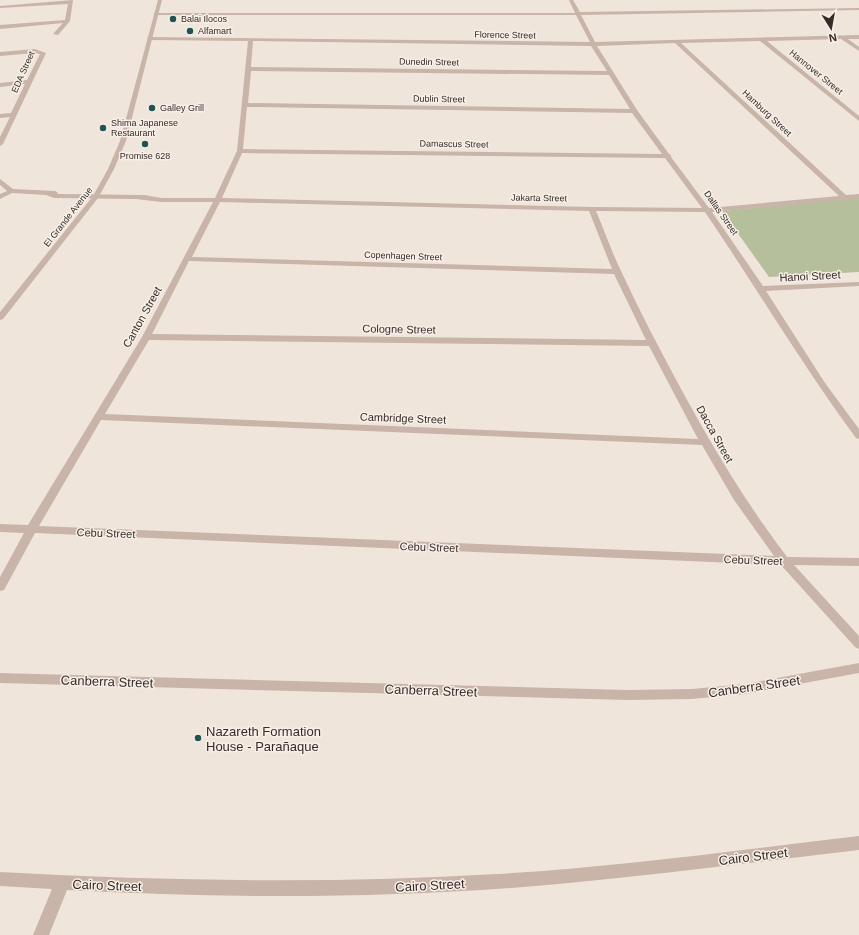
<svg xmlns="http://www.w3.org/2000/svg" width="859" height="935" font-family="Helvetica,sans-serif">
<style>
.green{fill:#b5bf9c}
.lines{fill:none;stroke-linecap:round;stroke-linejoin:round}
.minor{fill:#c8b4a8;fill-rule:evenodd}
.tertiary{fill:#c8b4a8;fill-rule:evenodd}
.poi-dot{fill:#1f5454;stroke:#f8efe7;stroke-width:1.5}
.labels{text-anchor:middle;stroke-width:3;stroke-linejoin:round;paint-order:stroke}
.far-poi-label{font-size:9px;fill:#352b28;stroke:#f8efe7;text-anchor:start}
.far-street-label{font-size:9px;fill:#352b28;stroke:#f8efe7}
.street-label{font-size:11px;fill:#352b28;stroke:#f8efe7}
.near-street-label{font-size:13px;fill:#352b28;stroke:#f8efe7}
.near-poi-label{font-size:13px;fill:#352b28;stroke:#f8efe7;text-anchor:start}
</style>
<rect width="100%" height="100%" fill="#f0e5db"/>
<path class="green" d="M 859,197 L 859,272 L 769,277 L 722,211 Z"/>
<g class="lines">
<path class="minor" d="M 73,0 L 70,21 L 58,35 L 53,34 L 63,23 L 0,29 L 0,25 L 65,20 L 68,4 L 0,8 L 0,6 Z
M 569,0 L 573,0 L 580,12 L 859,8 L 859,10 L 581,15 L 595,42 L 859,35 L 859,39 L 848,39 L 859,47 L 859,51 L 841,39 L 767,41 L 859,116 L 859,121 L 760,41 L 681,43 L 846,195 L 859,194 L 859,198 L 845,200 L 712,212 L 763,286 L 859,282 L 859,286 L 766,291 L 825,383 L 859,429 L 859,439 L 856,438 C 802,365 756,287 705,212 L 596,211 C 605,232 612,253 622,273 C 640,312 660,350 680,387 C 712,446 746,503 787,557 L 859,558 L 859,566 L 794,565 L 859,636 L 859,649 L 855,647 L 781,565 L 35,533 L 4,590 L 0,591 L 0,577 L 24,533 L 0,532 L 0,524 L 28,525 L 142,337 L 213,202 L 161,202 L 136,199 L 54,198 L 46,195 L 12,193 L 0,199 L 0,194 L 7,191 L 0,185 L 0,179 L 13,189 L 55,191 L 57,192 L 58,194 L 144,195 L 161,198 L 215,198 L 237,151 L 248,41 L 150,40 L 147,38 L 148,37 L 590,42 L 576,15 L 154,15 L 154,13 L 575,13 ZM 253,41 L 591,46 L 607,71 L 251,67 ZM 675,43 L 839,196 L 709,208 L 671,157 L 671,155 L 669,154 L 637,110 L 597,46 ZM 251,71 L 609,75 L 630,109 L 248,103 ZM 247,107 L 632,113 L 662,154 L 243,149 ZM 242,153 L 665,158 L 702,208 L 592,207 L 222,198 ZM 220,202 L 589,211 L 612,269 L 192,257 ZM 189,261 L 614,274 L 646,340 L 152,334 ZM 149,340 L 649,346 L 698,439 L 105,414 ZM 101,420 L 702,445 L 734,500 L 774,556 L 39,526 Z
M 35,49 L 46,53 L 3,144 L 0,146 L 0,137 L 10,117 L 0,118 L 0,114 L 11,113 L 25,84 L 0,87 L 0,83 L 27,80 L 40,54 L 35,53 L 0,56 L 0,52 Z
M 859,663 L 859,673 L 745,694 L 692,699 L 627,700 L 0,683 L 0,673 L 627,690 L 692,689 L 745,684 Z
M 859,836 L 859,850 C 763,861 666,874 569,883 C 403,899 233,899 67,890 L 49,935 L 33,935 L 52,889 L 0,886 L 0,872 C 166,881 332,884 497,874 C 618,867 739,850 859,836 Z"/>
<path class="tertiary" d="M 158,0 L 162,0 L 126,141 L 114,169 L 98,198 L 3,319 L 0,320 L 0,312 L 93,196 L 108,169 L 120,141 Z"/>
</g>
<g class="poi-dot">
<circle cx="173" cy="19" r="4"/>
<circle cx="190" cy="31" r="4"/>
<circle cx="152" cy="108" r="4"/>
<circle cx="103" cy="128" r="4"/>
<circle cx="145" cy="144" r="4"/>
<circle cx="198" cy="738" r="4"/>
</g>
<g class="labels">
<g class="far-poi-label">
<text x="181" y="22">Balai Ilocos</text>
<text x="198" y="34">Alfamart</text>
<text x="160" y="111">Galley Grill</text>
<text x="111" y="126">Shima Japanese<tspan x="111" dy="10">Restaurant</tspan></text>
<text x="145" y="159" text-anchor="middle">Promise 628</text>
</g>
<g class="far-street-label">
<text transform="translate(505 35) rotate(1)" y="3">Florence Street</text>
<text transform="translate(429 62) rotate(1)" y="3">Dunedin Street</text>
<text transform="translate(23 72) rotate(-66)" y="3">EDA Street</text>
<text transform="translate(816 72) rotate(39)" y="3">Hannover Street</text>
<text transform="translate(439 99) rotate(1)" y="3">Dublin Street</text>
<text transform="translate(767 113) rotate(43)" y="3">Hamburg Street</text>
<text transform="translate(454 144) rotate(1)" y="3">Damascus Street</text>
<text transform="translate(539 198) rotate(1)" y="3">Jakarta Street</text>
<text transform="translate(721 213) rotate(55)" y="3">Dallas Street</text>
<text transform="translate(68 217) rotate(-52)" y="3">El Grande Avenue</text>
<text transform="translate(403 256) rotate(2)" y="3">Copenhagen Street</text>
</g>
<g class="street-label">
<text transform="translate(810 276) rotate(-3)" y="4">Hanoi Street</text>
<text transform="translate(142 317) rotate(-61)" y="4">Canton Street</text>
<text transform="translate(399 329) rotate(1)" y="4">Cologne Street</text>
<text transform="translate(403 418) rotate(2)" y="4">Cambridge Street</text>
<text transform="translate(715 434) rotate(61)" y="4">Dacca Street</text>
<text transform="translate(106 533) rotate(2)" y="4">Cebu Street</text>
<text transform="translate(429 547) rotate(2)" y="4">Cebu Street</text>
<text transform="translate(753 560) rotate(2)" y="4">Cebu Street</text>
</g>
<g class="near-street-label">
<text transform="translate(107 681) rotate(2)" y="5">Canberra Street</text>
<text transform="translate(754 686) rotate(-8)" y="5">Canberra Street</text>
<text transform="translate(431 690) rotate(2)" y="5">Canberra Street</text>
<text transform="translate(753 856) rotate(-7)" y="5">Cairo Street</text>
<text transform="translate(107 885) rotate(2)" y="5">Cairo Street</text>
<text transform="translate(430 885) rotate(-3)" y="5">Cairo Street</text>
</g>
<g class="near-poi-label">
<text x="206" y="736">Nazareth Formation<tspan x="206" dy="15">House - Parañaque</tspan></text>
</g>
</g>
<g transform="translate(831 28) rotate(169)" stroke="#f8efe7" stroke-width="3" paint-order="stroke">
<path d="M0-3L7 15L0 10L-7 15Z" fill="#352b28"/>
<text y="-6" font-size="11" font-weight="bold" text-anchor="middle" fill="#352b28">N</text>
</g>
</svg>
